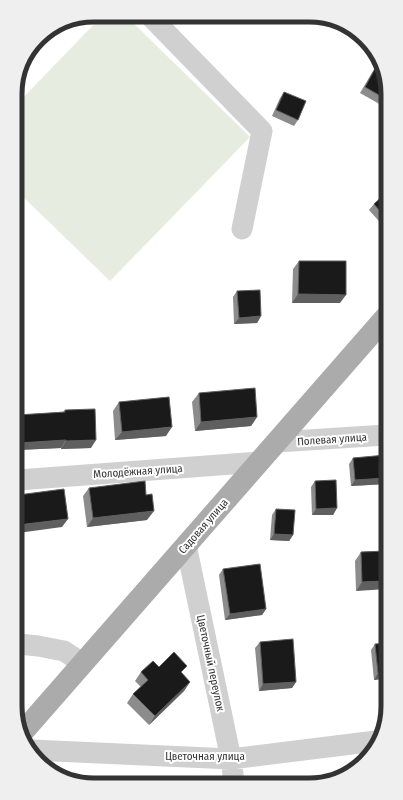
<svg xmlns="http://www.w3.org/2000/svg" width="403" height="800" font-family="'Fira Sans Condensed',sans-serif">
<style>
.green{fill:#e6ecdf}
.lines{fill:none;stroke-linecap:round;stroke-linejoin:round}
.minor{stroke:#d0d0d0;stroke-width:21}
.major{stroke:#ababab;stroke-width:22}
.wall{fill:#8c8c8c}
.shaded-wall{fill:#5f5f5f}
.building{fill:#1a1a1a;stroke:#5f5f5f}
.labels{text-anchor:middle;stroke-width:4;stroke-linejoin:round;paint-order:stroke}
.street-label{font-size:11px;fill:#333;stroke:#fff}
.rim{fill:none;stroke:#333;stroke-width:5}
</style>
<rect width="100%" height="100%" fill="#fff"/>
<path class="green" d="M 103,15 L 125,15 L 250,137 L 110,281 L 16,190 L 16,105 Z"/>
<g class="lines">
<path class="minor" d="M 149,15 L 262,131 L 242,229
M 277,442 L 386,435
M 18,480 L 259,462
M 186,545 L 231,759 L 234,782
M 19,644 L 38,646 L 64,651 L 82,663
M 32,750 L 231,759 L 376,741"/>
<path class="major" d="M 21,734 L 385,318"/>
</g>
<path class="wall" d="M 377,65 L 384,69 L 384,104 L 383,106 L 360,93 L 373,71 Z
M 284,92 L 298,120 L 294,126 L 272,116 L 280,98 Z
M 385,194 L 385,228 L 369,210 L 374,204 Z
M 299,261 L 340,303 L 292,303 L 293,269 Z
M 237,291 L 261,316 L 257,323 L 234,324 L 233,297 Z
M 199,393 L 257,417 L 251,426 L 195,431 L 192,402 Z
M 119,402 L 166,436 L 115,440 L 113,411 Z
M 65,410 L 91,448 L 61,449 L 61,448 L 18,450 L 17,415 L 63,412 Z
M 386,455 L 386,484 L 351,486 L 349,464 L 353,458 Z
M 315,481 L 337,508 L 333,515 L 312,515 L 311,487 Z
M 89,488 L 147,520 L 87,527 L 83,496 Z
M 276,509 L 293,535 L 289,541 L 270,540 L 272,515 Z
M 387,551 L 356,591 L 355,561 L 361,552 Z
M 223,569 L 266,609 L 262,615 L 225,620 L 219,575 Z
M 260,642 L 296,682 L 292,688 L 259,691 L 255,648 Z
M 375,644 L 388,678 L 374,680 L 371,650 Z
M 159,667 L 182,674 L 190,682 L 184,691 L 149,725 L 127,703 L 133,694 L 141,687 L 135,681 L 141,672 Z"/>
<path class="shaded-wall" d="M 298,294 L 346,295 L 340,303 L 292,303 Z
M 261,316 L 257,323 L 234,324 L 239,318 Z
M 257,417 L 251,426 L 195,431 L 201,422 Z
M 172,427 L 166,436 L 115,440 L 122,432 Z
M 66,440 L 61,448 L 18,450 L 18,443 Z
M 96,440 L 91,448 L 61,449 L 66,441 Z
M 386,478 L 386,484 L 351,486 L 355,480 Z
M 337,508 L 333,515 L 312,515 L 316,509 Z
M 154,511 L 147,520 L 87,527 L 93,518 Z
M 68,519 L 62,527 L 18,533 L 18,525 Z
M 274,534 L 293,535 L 289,541 L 270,540 Z
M 387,581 L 387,589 L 356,591 L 362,582 Z
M 266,609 L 262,615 L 225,620 L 230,614 Z
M 388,672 L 388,678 L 374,680 L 378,673 Z
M 190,682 L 184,691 L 149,725 L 155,716 Z
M 296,682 L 292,688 L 259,691 L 263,684 Z"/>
<path class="building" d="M 377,65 L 384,69 L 384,98 L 365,87 Z
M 284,92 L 306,101 L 298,120 L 276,110 Z
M 385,194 L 385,217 L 374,204 Z
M 299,261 L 346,261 L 346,295 L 298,294 Z
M 260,290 L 261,316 L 239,318 L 237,291 Z
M 255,388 L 257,417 L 201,422 L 199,393 Z
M 169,397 L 172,427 L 122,432 L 119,402 Z
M 95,409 L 96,440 L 66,441 L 66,440 L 18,443 L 17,415 L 65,412 L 65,410 Z
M 386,455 L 386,478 L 355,480 L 353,458 Z
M 336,480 L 337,508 L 316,509 L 315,481 Z
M 145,481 L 146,495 L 152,494 L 154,511 L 93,518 L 89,488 Z
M 64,489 L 68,519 L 18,525 L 18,495 Z
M 276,509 L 295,510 L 293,535 L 274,534 Z
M 387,551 L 387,581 L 362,582 L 361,552 Z
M 260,564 L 266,609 L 230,614 L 223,569 Z
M 293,639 L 296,682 L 263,684 L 260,642 Z
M 387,643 L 388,672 L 378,673 L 375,644 Z
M 174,652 L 187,666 L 181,672 L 190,682 L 155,716 L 133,694 L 148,680 L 141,672 L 153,661 L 159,667 Z"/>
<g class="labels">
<g class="street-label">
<text transform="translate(332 439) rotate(-4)" y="4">Полевая улица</text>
<text transform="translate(138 471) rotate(-4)" y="4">Молодёжная улица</text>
<text transform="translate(203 526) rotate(-49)" y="4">Садовая улица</text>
<text transform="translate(211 663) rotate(78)" y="4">Цветочный переулок</text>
<text x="205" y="760">Цветочная улица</text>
</g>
</g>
<path d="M0 0H403V800H0ZM94 22H309A72 72 0 0 1 381 94V706A72 72 0 0 1 309 778H94A72 72 0 0 1 22 706V94A72 72 0 0 1 94 22Z" fill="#efefef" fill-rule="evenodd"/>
<path class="rim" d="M94 22H309A72 72 0 0 1 381 94V706A72 72 0 0 1 309 778H94A72 72 0 0 1 22 706V94A72 72 0 0 1 94 22Z"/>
</svg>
